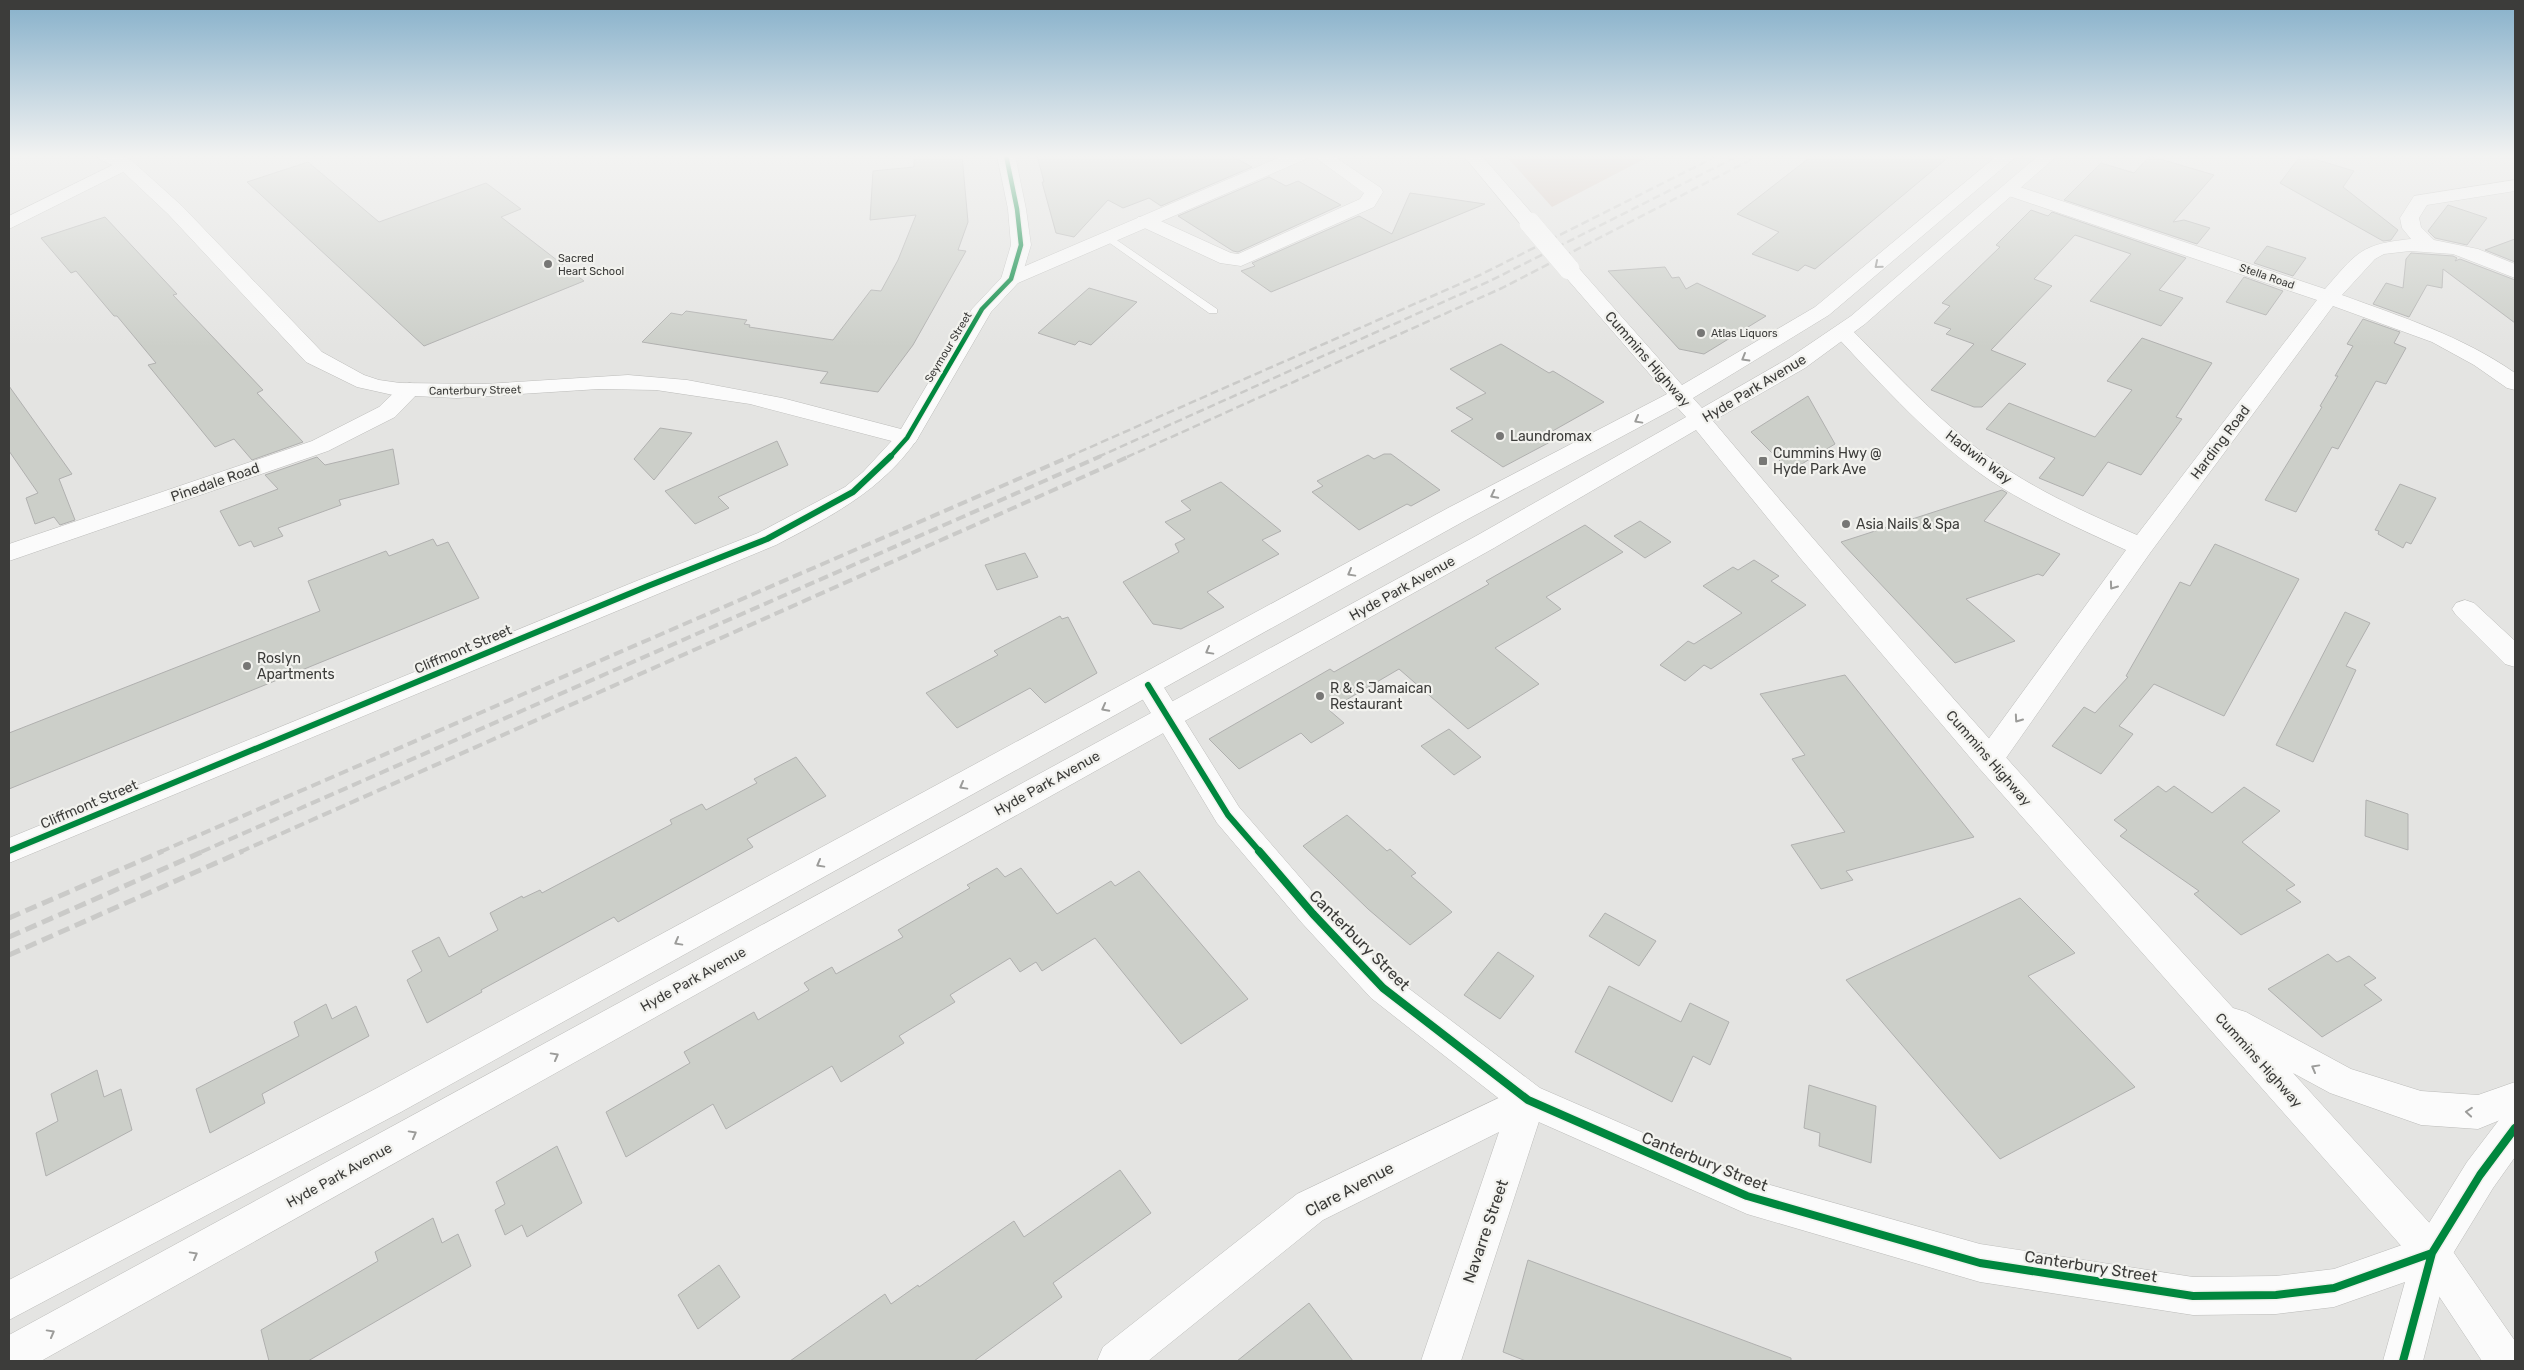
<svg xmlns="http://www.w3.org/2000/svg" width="2524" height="1370" font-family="Rubik,sans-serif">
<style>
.green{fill:#d6c6bd}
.building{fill:#cccfc9;stroke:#b0b0af}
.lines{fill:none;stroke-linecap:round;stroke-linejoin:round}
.lane-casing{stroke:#bcbcba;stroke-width:1}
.street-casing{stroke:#bcbcba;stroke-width:1}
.secondary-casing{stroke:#bcbcba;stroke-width:1}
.primary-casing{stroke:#bcbcba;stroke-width:1}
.lane{fill:#fbfbfb;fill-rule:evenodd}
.street{fill:#fbfbfb;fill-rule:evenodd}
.secondary{fill:#fbfbfb;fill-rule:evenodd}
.primary{fill:#fbfbfb;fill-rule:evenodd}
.rail-far2{stroke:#cacac8;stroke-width:2.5;stroke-dasharray:8 4;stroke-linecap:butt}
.rail-far1{stroke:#cacac8;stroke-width:4;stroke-dasharray:10 5;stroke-linecap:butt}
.rail{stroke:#cacac8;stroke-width:5;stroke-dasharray:12 6;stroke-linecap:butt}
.primary-bridge-casing{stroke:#bcbcba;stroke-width:21;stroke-linecap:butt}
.primary-bridge{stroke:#fbfbfb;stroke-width:21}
.cycleway-far2-casing{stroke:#f2f2ee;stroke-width:7}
.cycleway-far1-casing{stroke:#f2f2ee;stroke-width:9}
.cycleway-casing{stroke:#f2f2ee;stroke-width:11}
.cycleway-far2{stroke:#00873e;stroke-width:4.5}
.cycleway-far1{stroke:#00873e;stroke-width:6}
.cycleway{stroke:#00873e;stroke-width:8}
.oneway{stroke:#9c9c9a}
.poi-dot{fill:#777775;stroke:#f2f2ee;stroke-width:2}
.labels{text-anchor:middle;stroke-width:4.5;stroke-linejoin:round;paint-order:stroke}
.far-poi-label{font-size:11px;fill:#3c3c3a;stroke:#f2f2ee;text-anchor:start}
.far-street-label{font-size:11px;fill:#3c3c3a;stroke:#f2f2ee}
.street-label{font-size:14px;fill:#3c3c3a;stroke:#f2f2ee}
.poi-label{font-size:14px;fill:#3c3c3a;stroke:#f2f2ee;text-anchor:start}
.near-street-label{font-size:16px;fill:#3c3c3a;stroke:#f2f2ee}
</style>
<rect width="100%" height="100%" fill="#e4e4e2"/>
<path class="green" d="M 1505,155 L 1652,155 L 1552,207 Z"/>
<path class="building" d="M 914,155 L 962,155 L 968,222 L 958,250 L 966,251 L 913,345 L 878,392 L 820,383 L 828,372 L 642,342 L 671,313 L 682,315 L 686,311 L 747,320 L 744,324 L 750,325 L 749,327 L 833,340 L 871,290 L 881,291 L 898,260 L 916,215 L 870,220 L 873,171 L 914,167 Z
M 1037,155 L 1230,155 L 1252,167 L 1161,206 L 1149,198 L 1123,208 L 1108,200 L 1074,237 L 1056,233 L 1042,182 L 1044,182 Z
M 1813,155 L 1951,155 L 1815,269 L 1805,265 L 1798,271 L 1752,254 L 1779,232 L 1737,214 Z
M 2301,155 L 2354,171 L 2343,187 L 2398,230 L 2391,240 L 2383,241 L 2280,183 Z
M 2150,156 L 2214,175 L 2173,222 L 2184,220 L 2210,228 L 2197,244 L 2064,200 L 2101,163 L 2134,173 Z
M 308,162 L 379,222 L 486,183 L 521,209 L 501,217 L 584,281 L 424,346 L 247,182 Z
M 1269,177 L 1286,186 L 1298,181 L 1341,205 L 1238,252 L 1233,251 L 1178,216 Z
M 1410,193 L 1485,204 L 1271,292 L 1241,271 L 1255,266 L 1252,263 L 1359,216 L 1392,234 Z
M 2448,205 L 2487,218 L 2467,245 L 2435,238 L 2428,231 Z
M 2031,210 L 2048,216 L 2052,212 L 2186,258 L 2159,290 L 2183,298 L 2161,326 L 2090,301 L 2131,254 L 2075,235 L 2034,279 L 2052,286 L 1991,350 L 2026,364 L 1982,407 L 1974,407 L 1931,390 L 1974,344 L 1946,334 L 1951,329 L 1934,323 L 1950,306 L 1942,303 L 2000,247 L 1996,245 Z
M 105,217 L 177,294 L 173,295 L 263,390 L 257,393 L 303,442 L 252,460 L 234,439 L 215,447 L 148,365 L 156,363 L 117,316 L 114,316 L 76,271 L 71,273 L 41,238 Z
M 2515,239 L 2515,262 L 2485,250 Z
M 2267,246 L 2306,258 L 2293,276 L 2254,263 Z
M 2411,253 L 2453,256 L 2457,258 L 2455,261 L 2460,259 L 2515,280 L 2515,323 L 2443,269 L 2442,288 L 2427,285 L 2409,317 L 2373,304 L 2386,283 L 2403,288 L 2406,259 Z
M 1665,267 L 1672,278 L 1679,277 L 1686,289 L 1697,283 L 1766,316 L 1704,354 L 1679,349 L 1608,271 Z
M 2244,277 L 2283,291 L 2266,315 L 2226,302 Z
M 1089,288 L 1137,302 L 1091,345 L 1079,341 L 1075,345 L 1038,333 Z
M 2363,319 L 2400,332 L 2394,343 L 2406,348 L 2386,384 L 2376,381 L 2338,449 L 2332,447 L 2296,512 L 2265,500 L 2322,407 L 2320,406 L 2338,376 L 2335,376 L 2353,346 L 2347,344 Z
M 2142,338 L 2212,363 L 2176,417 L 2182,419 L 2141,475 L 2108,462 L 2083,496 L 2039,478 L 2055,458 L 1986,429 L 2009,403 L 2095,437 L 2132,390 L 2107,381 Z
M 1501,344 L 1549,373 L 1553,371 L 1604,402 L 1542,437 L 1550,442 L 1503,467 L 1451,431 L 1473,419 L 1456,408 L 1486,393 L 1450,369 Z
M 9,386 L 72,474 L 59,479 L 75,520 L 60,525 L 54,517 L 35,524 L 26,498 L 38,493 L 9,451 Z
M 1808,396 L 1835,444 L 1790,471 L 1751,432 Z
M 660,428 L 692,433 L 654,480 L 634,459 Z
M 777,441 L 788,465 L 718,497 L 729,508 L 695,524 L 665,491 Z
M 393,449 L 399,484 L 339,500 L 341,505 L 278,528 L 283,536 L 254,547 L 251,541 L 239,546 L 220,511 L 278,489 L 265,475 L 317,457 L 325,465 Z
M 1384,454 L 1391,454 L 1440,490 L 1411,506 L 1407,504 L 1359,530 L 1312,492 L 1323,486 L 1317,481 L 1368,455 L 1374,459 Z
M 1221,482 L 1281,531 L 1262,540 L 1279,554 L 1207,592 L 1224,607 L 1181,629 L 1153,624 L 1123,582 L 1179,552 L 1175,544 L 1185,539 L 1165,522 L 1191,510 L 1181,501 Z
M 2400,484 L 2436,498 L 2411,544 L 2406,542 L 2403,548 L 2378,534 L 2379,531 L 2375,530 Z
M 2002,490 L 2007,493 L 1984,521 L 2060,554 L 2043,576 L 2038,574 L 1966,599 L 2015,641 L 1955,663 L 1841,542 Z
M 1640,521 L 1671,542 L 1645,558 L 1614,536 Z
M 1585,525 L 1623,552 L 1546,597 L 1561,609 L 1495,648 L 1539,684 L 1468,729 L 1399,669 L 1329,710 L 1344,723 L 1311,743 L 1301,733 L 1239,769 L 1209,739 L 1330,669 L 1334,672 L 1489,584 L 1486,581 Z
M 433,539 L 437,546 L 448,542 L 479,598 L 9,789 L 9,733 L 320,611 L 308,581 L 386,551 L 389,556 Z
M 2215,544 L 2299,579 L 2224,716 L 2154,684 L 2119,726 L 2133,734 L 2101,774 L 2052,746 L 2084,707 L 2095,713 L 2128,677 L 2126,676 L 2180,582 L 2190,586 Z
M 1025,553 L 1038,577 L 997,590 L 985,565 Z
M 1754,560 L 1779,576 L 1771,581 L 1806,605 L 1711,669 L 1704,665 L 1685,681 L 1660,665 L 1688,641 L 1694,644 L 1742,613 L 1703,586 L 1733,567 L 1738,570 Z
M 2345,612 L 2370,623 L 2346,666 L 2356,670 L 2313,762 L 2276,745 Z
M 1060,616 L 1062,619 L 1068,617 L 1097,673 L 1045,703 L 1030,688 L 957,728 L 926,693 L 998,655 L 994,651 Z
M 1845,675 L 1974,837 L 1846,871 L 1853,880 L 1821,889 L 1791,845 L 1845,832 L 1792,759 L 1805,755 L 1760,694 Z
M 1449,729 L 1481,757 L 1454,775 L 1421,746 Z
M 796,757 L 826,796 L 747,839 L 753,847 L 618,922 L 614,917 L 481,990 L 482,992 L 427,1023 L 407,980 L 422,971 L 412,951 L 439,937 L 449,957 L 498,930 L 490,913 L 522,896 L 523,898 L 540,890 L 542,893 L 672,824 L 670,820 L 702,804 L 706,810 L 757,783 L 754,779 Z
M 2158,786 L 2166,792 L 2174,786 L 2212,813 L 2244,787 L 2280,811 L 2242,842 L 2295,885 L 2286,890 L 2301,902 L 2241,935 L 2194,894 L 2199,891 L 2120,836 L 2127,830 L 2114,820 Z
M 2366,800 L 2408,814 L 2408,850 L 2365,836 Z
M 1347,815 L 1387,851 L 1390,849 L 1416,873 L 1411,876 L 1452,912 L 1410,945 L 1368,909 L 1303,846 Z
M 997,868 L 1005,877 L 1021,868 L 1057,914 L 1111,881 L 1115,886 L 1139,871 L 1248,999 L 1181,1044 L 1095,938 L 1042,971 L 1036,962 L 1020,972 L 1010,958 L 950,995 L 955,1002 L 899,1036 L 904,1043 L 841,1082 L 832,1066 L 726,1129 L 713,1104 L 626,1157 L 606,1112 L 690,1063 L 684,1052 L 754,1012 L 758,1020 L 809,990 L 804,983 L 832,967 L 836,974 L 903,937 L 898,930 L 970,888 L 967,885 Z
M 2020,898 L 2075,953 L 2028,976 L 2135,1087 L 2000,1159 L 1846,980 Z
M 1605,913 L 1656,941 L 1639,966 L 1589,936 Z
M 1498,952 L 1534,976 L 1500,1019 L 1464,995 Z
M 2328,954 L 2337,962 L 2349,956 L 2376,978 L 2364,985 L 2382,1000 L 2322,1037 L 2268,989 Z
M 1609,986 L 1681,1022 L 1690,1003 L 1729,1022 L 1710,1065 L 1693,1056 L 1672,1102 L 1575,1052 Z
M 326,1004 L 332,1019 L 356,1006 L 369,1036 L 262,1094 L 265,1103 L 210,1133 L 196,1089 L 299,1036 L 294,1022 Z
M 97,1070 L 104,1097 L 121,1089 L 132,1130 L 46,1176 L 36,1133 L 58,1121 L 51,1094 Z
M 1809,1085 L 1876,1106 L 1871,1163 L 1819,1146 L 1820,1133 L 1804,1128 Z
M 557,1146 L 582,1203 L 527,1237 L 522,1225 L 505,1235 L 495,1210 L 505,1204 L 496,1182 Z
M 1120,1170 L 1151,1213 L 1053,1283 L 1062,1297 L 974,1361 L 790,1361 L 885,1294 L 891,1304 L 918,1285 L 919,1287 L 1014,1221 L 1024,1237 Z
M 433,1218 L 442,1243 L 458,1234 L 471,1266 L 308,1361 L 269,1361 L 261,1330 L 378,1261 L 375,1252 Z
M 1528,1260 L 1791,1358 L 1791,1361 L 1526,1361 L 1503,1352 Z
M 719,1265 L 740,1297 L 698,1329 L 678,1295 Z
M 1309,1303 L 1353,1361 L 1237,1361 Z"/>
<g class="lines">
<defs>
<path id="lane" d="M 1108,234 L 1217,309 L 1217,313 L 1209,313 L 1104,239 L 1103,237 Z"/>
<path id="street" d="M 997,155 L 1015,155 L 1026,209 L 1031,245 L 1021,279 L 1018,283 L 1004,283 L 1001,279 L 1011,245 L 1008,209 Z
M 1312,155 L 1332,155 L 1381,188 L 1383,192 L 1374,207 L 1241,266 L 1220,263 L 1138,225 L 1136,221 L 1138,217 L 1152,217 L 1231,253 L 1238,254 L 1360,199 L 1364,193 Z
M 125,159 L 131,160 L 134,164 L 131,168 L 9,229 L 9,216 Z
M 2515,180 L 2515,191 L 2427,205 L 2419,218 L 2421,227 L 2434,240 L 2478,249 L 2515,264 L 2515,278 L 2453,254 L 2410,251 L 2384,254 L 2375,259 L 2342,295 C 2402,317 2462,336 2515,373 L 2515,390 L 2507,388 L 2474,365 L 2432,342 L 2333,306 L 2150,553 L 1999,768 L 1989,771 L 1979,768 L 1975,760 L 1979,752 L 2126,550 C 2080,529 2033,508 1991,481 C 1932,441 1884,387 1836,336 L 1832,332 L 1836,328 L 1843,326 L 1850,328 C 1900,378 1948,432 2008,470 C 2048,496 2093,516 2137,535 L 2317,300 L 2003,194 L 2001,190 L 2003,186 L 2017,186 L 2325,289 C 2357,252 2361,244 2411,239 L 2402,228 L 2400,218 L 2414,196 Z
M 410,383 L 418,385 L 421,390 L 395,417 L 328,451 L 9,561 L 9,544 L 312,441 L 379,407 L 402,385 Z
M 907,431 L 915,433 L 918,438 C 883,490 830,517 776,545 L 9,863 L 9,838 L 639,580 L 758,533 L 845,487 L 863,472 L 899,433 Z
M 2465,600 L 2474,603 L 2515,641 L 2515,667 L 2505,664 L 2456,615 L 2452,609 L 2456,603 Z
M 1528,1084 L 1540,1088 L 1546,1100 L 1461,1361 L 1421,1361 L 1499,1132 L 1323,1220 L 1148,1361 L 1097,1361 L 1103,1347 L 1297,1194 Z"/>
<path id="secondary" d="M 96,155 L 119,155 L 131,160 L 182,206 L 322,352 L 364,375 L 379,380 L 400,383 L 485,384 L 628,375 L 687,380 L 782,398 L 901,429 L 972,309 L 1004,275 L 1285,155 L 1309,155 L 1306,159 L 1018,283 L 991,312 L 918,438 L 915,443 L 907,445 L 750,404 L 656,390 L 599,389 L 457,398 L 393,395 L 357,387 L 306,362 L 168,214 L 119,168 L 99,159 Z
M 1148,675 L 1158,678 L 1239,807 L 1324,905 L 1395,978 L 1540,1088 L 1749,1179 L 1980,1244 L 2193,1277 L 2276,1276 L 2334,1269 L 2419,1239 L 2467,1162 L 2502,1116 L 2515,1111 L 2515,1157 L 2493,1188 L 2449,1260 L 2423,1361 L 2383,1361 L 2405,1282 L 2334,1307 L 2276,1314 L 2193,1315 L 1980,1282 L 1747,1214 L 1516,1112 L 1371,998 L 1302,923 L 1217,823 L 1134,685 L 1138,678 Z"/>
<path id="primary" d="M 1463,155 L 1481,155 L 1537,219 L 1540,223 L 1537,227 L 1523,227 Z
M 1998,155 L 2018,155 L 1829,315 L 1693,398 L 1702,408 L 1789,358 L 1851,316 L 2039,155 L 2058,155 L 1865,324 L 1805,368 L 1713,421 C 1881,621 2057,815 2233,1008 L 2246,1012 L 2351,1069 L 2421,1091 L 2478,1095 L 2515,1082 L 2515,1114 L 2478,1129 L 2421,1125 L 2330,1093 L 2293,1073 L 2445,1240 L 2515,1341 L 2515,1361 L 2482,1361 L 2419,1266 L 1979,768 L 1801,559 L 1696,430 L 1494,548 L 41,1361 L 9,1361 L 9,1335 L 1476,536 L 1686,417 L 1677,407 L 1466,520 L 401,1112 L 9,1320 L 9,1280 L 377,1088 L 1448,508 L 1667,394 L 1562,273 L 1559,269 L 1562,265 L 1576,265 L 1682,385 L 1815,307 Z"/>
</defs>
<use href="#lane" class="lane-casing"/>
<use href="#street" class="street-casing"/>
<use href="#secondary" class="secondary-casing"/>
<use href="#primary" class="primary-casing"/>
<use href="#lane" class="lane"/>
<use href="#street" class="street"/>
<use href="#secondary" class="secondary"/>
<use href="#primary" class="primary"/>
<path class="rail-far2" d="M 1068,457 L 1480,275 L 1719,155
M 1098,457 L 1490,281 L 1740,155
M 1127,457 L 1502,288 L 1760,155"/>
<path class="rail-far1" d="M 160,852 L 1071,456
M 201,852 L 1101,456
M 240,852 L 1130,456"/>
<path class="rail" d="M 9,918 L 163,851
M 9,937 L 204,851
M 9,955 L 243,851"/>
<defs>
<path id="primary-bridge" d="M 1530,223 L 1569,269"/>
</defs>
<use href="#primary-bridge" class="primary-bridge-casing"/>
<use href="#primary-bridge" class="primary-bridge"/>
<defs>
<path id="cycleway-far2" d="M 890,457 L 907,438 L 982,309 L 1011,279 L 1021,245 L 1017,209 L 1006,155"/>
<path id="cycleway-far1" d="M 1148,685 L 1228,815 L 1260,852
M 9,851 L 648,586 L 767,539 L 853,492 L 891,456"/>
<path id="cycleway" d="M 1259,851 L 1313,914 L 1383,988 L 1528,1100 L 1747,1196 L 1980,1263 L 2193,1296 L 2276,1295 L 2334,1288 L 2432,1253
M 2403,1361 L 2432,1253 L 2480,1175 L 2515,1128"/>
</defs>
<use href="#cycleway-far2" class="cycleway-far2-casing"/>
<use href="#cycleway-far1" class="cycleway-far1-casing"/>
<use href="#cycleway" class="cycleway-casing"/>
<use href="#cycleway-far2" class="cycleway-far2"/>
<use href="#cycleway-far1" class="cycleway-far1"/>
<use href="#cycleway" class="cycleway"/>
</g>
<defs><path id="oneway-chevron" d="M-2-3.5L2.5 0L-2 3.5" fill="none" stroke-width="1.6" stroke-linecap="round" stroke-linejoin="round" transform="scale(1.25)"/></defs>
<g class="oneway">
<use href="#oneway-chevron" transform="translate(1878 265) rotate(140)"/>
<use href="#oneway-chevron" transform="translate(1745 358) rotate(150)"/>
<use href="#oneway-chevron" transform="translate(1638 420) rotate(151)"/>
<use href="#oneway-chevron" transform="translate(1494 495) rotate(153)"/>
<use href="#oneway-chevron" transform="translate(1351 573) rotate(151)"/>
<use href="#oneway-chevron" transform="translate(2113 586) rotate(126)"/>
<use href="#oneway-chevron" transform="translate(1209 651) rotate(151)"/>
<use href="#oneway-chevron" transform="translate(1105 708) rotate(152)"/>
<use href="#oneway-chevron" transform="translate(2018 719) rotate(125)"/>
<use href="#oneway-chevron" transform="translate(963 786) rotate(151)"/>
<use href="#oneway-chevron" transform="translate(820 864) rotate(151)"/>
<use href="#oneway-chevron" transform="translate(678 942) rotate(151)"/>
<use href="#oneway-chevron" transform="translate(555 1056) rotate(-29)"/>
<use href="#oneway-chevron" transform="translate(2315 1068) rotate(-151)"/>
<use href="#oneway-chevron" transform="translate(2469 1112) rotate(-175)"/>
<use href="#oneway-chevron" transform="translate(413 1134) rotate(-29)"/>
<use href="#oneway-chevron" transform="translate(194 1255) rotate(-29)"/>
<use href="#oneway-chevron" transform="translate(51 1333) rotate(-29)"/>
</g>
<linearGradient id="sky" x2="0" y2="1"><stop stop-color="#86b0ca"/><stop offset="0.45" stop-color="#f3f3f2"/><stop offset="1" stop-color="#f3f3f2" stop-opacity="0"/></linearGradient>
<rect width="2524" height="347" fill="url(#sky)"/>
<g class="poi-dot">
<circle cx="548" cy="264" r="5"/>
<circle cx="1701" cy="333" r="5"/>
<circle cx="1500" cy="436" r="5"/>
<rect x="1758" y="456" width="10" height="10" rx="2.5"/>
<circle cx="1846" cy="524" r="5"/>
<circle cx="247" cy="666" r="5"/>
<circle cx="1320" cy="696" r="5"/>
</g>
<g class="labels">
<g class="far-poi-label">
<text x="558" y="262">Sacred<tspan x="558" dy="13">Heart School</tspan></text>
<text x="1711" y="337">Atlas Liquors</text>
</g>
<g class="far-street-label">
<text transform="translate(2267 276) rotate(19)" y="4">Stella Road</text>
<text transform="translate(948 347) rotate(-59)" y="4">Seymour Street</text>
<text transform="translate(475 390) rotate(-1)" y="4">Canterbury Street</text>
</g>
<g class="street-label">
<text transform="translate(1648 359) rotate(49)" y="5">Cummins Highway</text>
<text transform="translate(1754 388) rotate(-31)" y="5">Hyde Park Avenue</text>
<text transform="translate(2220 442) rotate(-53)" y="5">Harding Road</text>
<text transform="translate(1979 457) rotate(37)" y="5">Hadwin Way</text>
<text transform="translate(215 482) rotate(-19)" y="5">Pinedale Road</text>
<text transform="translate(1402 588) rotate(-29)" y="5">Hyde Park Avenue</text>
<text transform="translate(463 649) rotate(-23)" y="5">Cliffmont Street</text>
<text transform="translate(1989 758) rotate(49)" y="5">Cummins Highway</text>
<text transform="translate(1047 783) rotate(-29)" y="5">Hyde Park Avenue</text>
<text transform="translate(89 804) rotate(-23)" y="5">Cliffmont Street</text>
<text transform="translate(693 979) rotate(-29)" y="5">Hyde Park Avenue</text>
<text transform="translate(2259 1060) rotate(48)" y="5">Cummins Highway</text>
<text transform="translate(339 1175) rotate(-29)" y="5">Hyde Park Avenue</text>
</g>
<g class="poi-label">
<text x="1510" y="441">Laundromax</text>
<text x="1773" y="458">Cummins Hwy @<tspan x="1773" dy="16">Hyde Park Ave</tspan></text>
<text x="1856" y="529">Asia Nails &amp; Spa</text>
<text x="257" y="663">Roslyn<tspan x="257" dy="16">Apartments</tspan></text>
<text x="1330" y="693">R &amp; S Jamaican<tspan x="1330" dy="16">Restaurant</tspan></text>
</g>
<g class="near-street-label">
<text transform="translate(1360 940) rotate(45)" y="6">Canterbury Street</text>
<text transform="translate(1705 1161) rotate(22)" y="6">Canterbury Street</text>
<text transform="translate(1349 1189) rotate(-28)" y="6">Clare Avenue</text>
<text transform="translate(1485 1231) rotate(-71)" y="6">Navarre Street</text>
<text transform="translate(2091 1266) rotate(9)" y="6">Canterbury Street</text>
</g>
</g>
<rect width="2524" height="1370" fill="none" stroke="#3c3c3a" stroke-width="20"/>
</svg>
